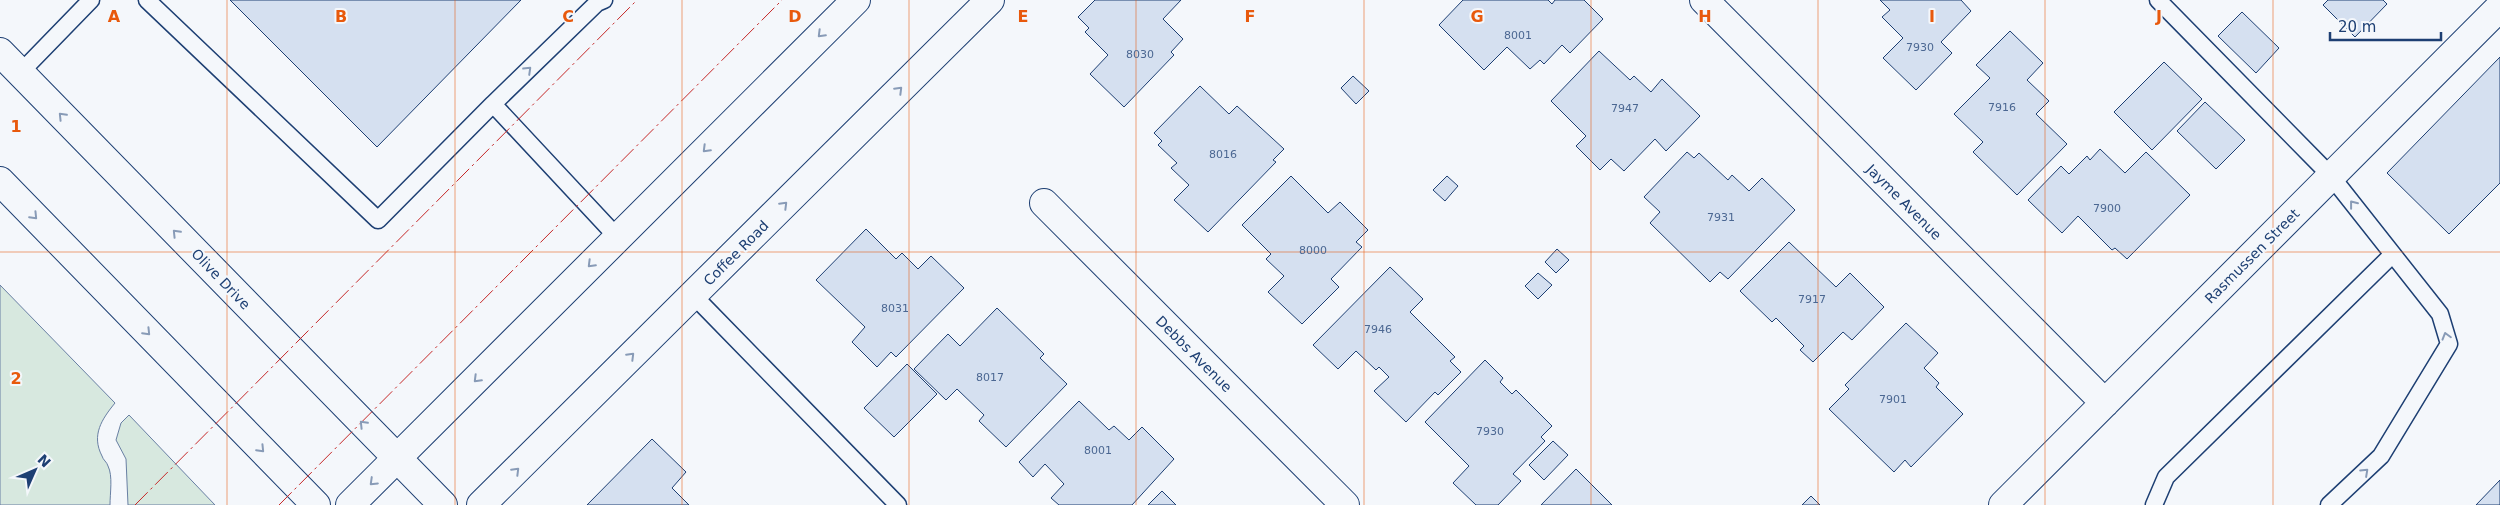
<svg xmlns="http://www.w3.org/2000/svg" width="2500" height="505" font-family="'DejaVu Sans',sans-serif">
<style>
.green{fill:#d7e8df;stroke:#687fa3}
.building{fill:#d5e0f0;stroke:#1d3f73}
.lines{fill:none;stroke-linecap:round;stroke-linejoin:round}
.lane-casing{stroke:#1d3f73;stroke-width:19}
.street-casing{stroke:#1d3f73;stroke-width:30}
.secondary-casing{stroke:#1d3f73;stroke-width:30}
.lane{stroke:#f4f7fb;stroke-width:16}
.street{stroke:#f4f7fb;stroke-width:28}
.secondary{stroke:#f4f7fb;stroke-width:28}
.power{stroke:#c62828;stroke-width:1;stroke-dasharray:18 4 2.5 4;stroke-linecap:butt}
.oneway{stroke:#889bb7}
.grid{fill:none;stroke:#e8590c;stroke-width:1;stroke-opacity:0.55}
.labels{text-anchor:middle;stroke-width:4;stroke-linejoin:round;paint-order:stroke}
.number-label{font-size:11px;fill:#4b6792}
.street-label{font-size:14px;fill:#1d3f73;stroke:#f4f7fb}
.grid-label{font-size:16px;text-anchor:middle;font-weight:bold;fill:#e8590c;stroke:#f4f7fb;stroke-width:4;stroke-linejoin:round;paint-order:stroke}
</style>
<rect width="100%" height="100%" fill="#f4f7fb"/>
<path class="green" d="M 0,285 L 115,403 C 102,419 91,435 102,456 C 103,460 107,462 108,466 C 113,476 110,493 110,505 L 0,505 Z
M 129,415 L 215,505 L 128,505 L 126,459 L 116,440 L 121,423 Z"/>
<path class="building" d="M 230,0 L 521,0 L 377,147 Z
M 1095,0 L 1181,0 L 1163,19 L 1183,39 L 1171,52 L 1174,55 L 1124,107 L 1090,74 L 1108,55 L 1085,32 L 1089,28 L 1078,17 Z
M 1463,0 L 1548,0 L 1552,4 L 1555,0 L 1584,0 L 1603,19 L 1570,53 L 1562,45 L 1544,64 L 1540,60 L 1530,69 L 1507,47 L 1484,70 L 1439,25 Z
M 1880,0 L 1961,0 L 1971,11 L 1941,42 L 1952,53 L 1916,90 L 1883,58 L 1903,38 L 1882,17 L 1890,10 Z
M 2328,0 L 2383,0 L 2387,4 L 2355,37 L 2323,5 Z
M 2242,12 L 2279,48 L 2256,73 L 2218,36 Z
M 2010,31 L 2043,63 L 2027,80 L 2049,101 L 2036,114 L 2067,144 L 2017,195 L 1973,152 L 1983,142 L 1954,114 L 1990,78 L 1976,65 Z
M 1599,51 L 1630,80 L 1634,76 L 1651,92 L 1662,79 L 1700,116 L 1666,151 L 1655,139 L 1624,171 L 1611,159 L 1600,170 L 1576,146 L 1586,136 L 1551,101 Z
M 2500,57 L 2500,183 L 2449,234 L 2387,173 Z
M 2164,62 L 2202,99 L 2152,150 L 2114,112 Z
M 1353,76 L 1369,91 L 1356,104 L 1341,88 Z
M 1200,86 L 1229,114 L 1237,106 L 1284,149 L 1273,160 L 1276,162 L 1208,232 L 1174,200 L 1189,185 L 1171,168 L 1177,163 L 1158,145 L 1162,141 L 1154,133 Z
M 2205,102 L 2245,140 L 2216,169 L 2177,131 Z
M 2100,149 L 2125,173 L 2146,152 L 2190,195 L 2127,259 L 2115,248 L 2112,250 L 2078,216 L 2062,233 L 2028,200 L 2061,166 L 2069,174 L 2087,156 L 2090,160 Z
M 1687,152 L 1694,158 L 1699,153 L 1728,180 L 1732,175 L 1749,191 L 1762,178 L 1795,210 L 1728,279 L 1720,272 L 1710,282 L 1650,223 L 1660,212 L 1644,197 Z
M 1291,176 L 1328,213 L 1340,202 L 1368,230 L 1356,242 L 1362,247 L 1331,279 L 1339,287 L 1302,324 L 1268,292 L 1284,276 L 1266,259 L 1271,254 L 1242,225 Z
M 1447,176 L 1458,186 L 1445,201 L 1433,190 Z
M 866,229 L 896,259 L 902,253 L 918,269 L 931,256 L 964,288 L 896,357 L 891,352 L 877,367 L 852,342 L 865,327 L 816,280 Z
M 1789,242 L 1836,287 L 1850,273 L 1884,307 L 1852,340 L 1843,332 L 1813,362 L 1800,350 L 1804,346 L 1776,318 L 1772,322 L 1740,291 Z
M 1557,249 L 1569,260 L 1556,273 L 1545,262 Z
M 1390,267 L 1423,299 L 1410,312 L 1455,357 L 1450,361 L 1461,372 L 1438,395 L 1435,392 L 1406,422 L 1374,391 L 1389,377 L 1379,367 L 1376,370 L 1356,351 L 1338,369 L 1313,345 Z
M 1538,273 L 1552,285 L 1538,299 L 1525,286 Z
M 997,308 L 1044,354 L 1040,358 L 1067,384 L 1006,447 L 979,421 L 984,415 L 957,389 L 946,400 L 914,369 L 948,334 L 960,346 Z
M 1906,323 L 1938,353 L 1924,368 L 1939,383 L 1936,387 L 1963,414 L 1911,467 L 1905,460 L 1894,472 L 1829,409 L 1849,389 L 1845,385 Z
M 1485,360 L 1503,378 L 1500,382 L 1512,394 L 1516,390 L 1552,426 L 1541,437 L 1545,441 L 1513,474 L 1521,481 L 1498,505 L 1476,505 L 1453,483 L 1469,466 L 1425,422 Z
M 907,364 L 937,394 L 894,437 L 864,408 Z
M 1079,401 L 1109,430 L 1114,426 L 1129,440 L 1142,427 L 1174,459 L 1132,505 L 1059,505 L 1051,498 L 1064,484 L 1045,464 L 1033,477 L 1019,462 Z
M 652,439 L 686,472 L 672,488 L 689,505 L 587,505 Z
M 1553,441 L 1568,455 L 1544,480 L 1529,465 Z
M 1576,469 L 1612,505 L 1541,505 Z
M 2500,480 L 2500,505 L 2476,505 Z
M 1162,491 L 1176,505 L 1148,505 Z
M 1811,496 L 1820,505 L 1802,505 Z"/>
<g class="lines">
<defs>
<path id="lane" d="M 147,0 L 378,220 L 493,104 L 618,238
M 2158,0 L 2331,176 L 2440,314 L 2449,344 L 2381,456 L 2329,505
M 20,73 L 91,0
M 493,104 L 597,3 L 604,0
M 693,295 L 898,505
M 2154,505 L 2166,477 L 2392,255"/>
<path id="street" d="M 1704,0 L 2105,403
M 1044,203 L 1345,505
M 2003,505 L 2500,7"/>
<path id="secondary" d="M 0,52 L 443,505
M 0,181 L 316,505
M 350,505 L 856,0
M 481,505 L 990,0"/>
</defs>
<use href="#lane" class="lane-casing"/>
<use href="#street" class="street-casing"/>
<use href="#secondary" class="secondary-casing"/>
<use href="#lane" class="lane"/>
<use href="#street" class="street"/>
<use href="#secondary" class="secondary"/>
<path class="power" d="M 135,505 L 637,0
M 279,505 L 782,0"/>
</g>
<defs><path id="oneway-chevron" d="M-2-3.5L2.5 0L-2 3.5" fill="none" stroke-width="1.6" stroke-linecap="round" stroke-linejoin="round" transform="scale(1.25)"/></defs>
<g class="oneway">
<use href="#oneway-chevron" transform="translate(821 34) rotate(135)"/>
<use href="#oneway-chevron" transform="translate(528 70) rotate(-44)"/>
<use href="#oneway-chevron" transform="translate(899 90) rotate(-45)"/>
<use href="#oneway-chevron" transform="translate(62 116) rotate(-134)"/>
<use href="#oneway-chevron" transform="translate(706 149) rotate(135)"/>
<use href="#oneway-chevron" transform="translate(2353 204) rotate(-128)"/>
<use href="#oneway-chevron" transform="translate(784 205) rotate(-45)"/>
<use href="#oneway-chevron" transform="translate(34 216) rotate(46)"/>
<use href="#oneway-chevron" transform="translate(176 233) rotate(-134)"/>
<use href="#oneway-chevron" transform="translate(591 264) rotate(135)"/>
<use href="#oneway-chevron" transform="translate(147 332) rotate(46)"/>
<use href="#oneway-chevron" transform="translate(2446 336) rotate(-106)"/>
<use href="#oneway-chevron" transform="translate(631 356) rotate(-45)"/>
<use href="#oneway-chevron" transform="translate(477 379) rotate(135)"/>
<use href="#oneway-chevron" transform="translate(363 424) rotate(-134)"/>
<use href="#oneway-chevron" transform="translate(261 449) rotate(46)"/>
<use href="#oneway-chevron" transform="translate(516 471) rotate(-45)"/>
<use href="#oneway-chevron" transform="translate(2365 472) rotate(-43)"/>
<use href="#oneway-chevron" transform="translate(373 482) rotate(136)"/>
</g>
<path class="grid" d="M 227,0 L 227,505M 455,0 L 455,505M 682,0 L 682,505M 909,0 L 909,505M 1136,0 L 1136,505M 1364,0 L 1364,505M 1591,0 L 1591,505M 1818,0 L 1818,505M 2045,0 L 2045,505M 2273,0 L 2273,505M 0,252 L 2500,252"/>
<g class="labels">
<g class="number-label">
<text x="1518" y="39">8001</text>
<text x="1920" y="51">7930</text>
<text x="1140" y="58">8030</text>
<text x="2002" y="111">7916</text>
<text x="1625" y="112">7947</text>
<text x="1223" y="158">8016</text>
<text x="2107" y="212">7900</text>
<text x="1721" y="221">7931</text>
<text x="1313" y="254">8000</text>
<text x="1812" y="303">7917</text>
<text x="895" y="312">8031</text>
<text x="1378" y="333">7946</text>
<text x="990" y="381">8017</text>
<text x="1893" y="403">7901</text>
<text x="1490" y="435">7930</text>
<text x="1098" y="454">8001</text>
</g>
<g class="street-label">
<text transform="translate(1904 202) rotate(45)" y="5">Jayme Avenue</text>
<text transform="translate(736 253) rotate(-45)" y="5">Coffee Road</text>
<text transform="translate(2252 256) rotate(-45)" y="5">Rasmussen Street</text>
<text transform="translate(221 279) rotate(46)" y="5">Olive Drive</text>
<text transform="translate(1194 354) rotate(45)" y="5">Debbs Avenue</text>
</g>
</g>
<g class="grid-label">
<text x="114" y="22">A</text>
<text x="341" y="22">B</text>
<text x="568" y="22">C</text>
<text x="795" y="22">D</text>
<text x="1023" y="22">E</text>
<text x="1250" y="22">F</text>
<text x="1477" y="22">G</text>
<text x="1705" y="22">H</text>
<text x="1932" y="22">I</text>
<text x="2159" y="22">J</text>
<text x="16" y="132">1</text>
<text x="16" y="384">2</text>
</g>
<g transform="translate(35 470) rotate(45)" stroke="#f4f7fb" stroke-width="4" paint-order="stroke">
<path d="M0-4L9 19L0 12L-9 19Z" fill="#1d3f73"/>
<text y="-8" font-size="14" font-weight="bold" text-anchor="middle" fill="#1d3f73">N</text>
</g>
<path d="M2330 32v8h111v-8" fill="none" stroke="#1d3f73" stroke-width="2.5"/>
<text x="2338" y="32" font-size="15" fill="#1d3f73" stroke="#f4f7fb" stroke-width="4" paint-order="stroke">20 m</text>
</svg>
